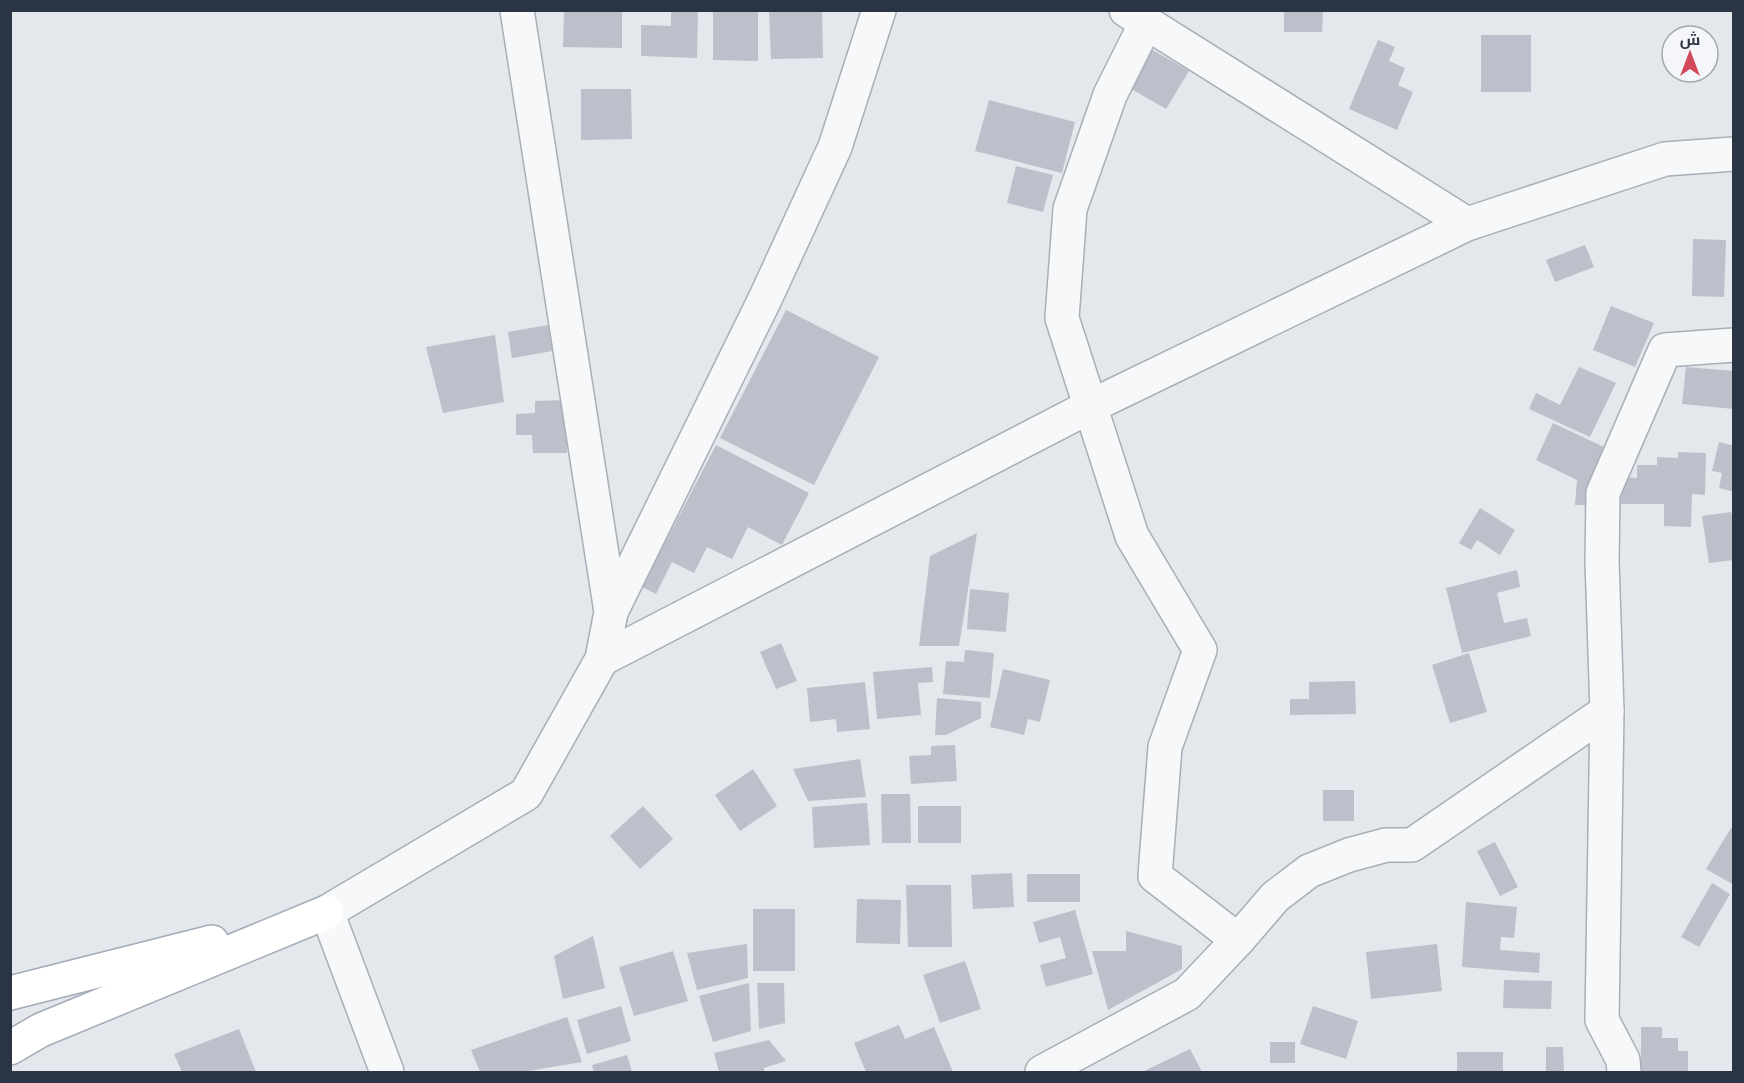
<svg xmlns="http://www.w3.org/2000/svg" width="1744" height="1083" viewBox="0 0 1744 1083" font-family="'PT Sans Narrow',Cairo,sans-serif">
  <rect width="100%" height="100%" fill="#e4e7ec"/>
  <g fill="#bbc0ca">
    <polygon points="564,10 622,10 622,48 563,47"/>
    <polygon points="671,10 698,10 697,58 641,56 641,25 671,26"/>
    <polygon points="713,10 758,10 758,61 713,60"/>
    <polygon points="769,10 822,10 823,58 771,59"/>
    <polygon points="1284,10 1323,10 1322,32 1284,32"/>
    <rect x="1481" y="35" width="50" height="57"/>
    <polygon points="1378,40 1395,47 1389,61 1405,68 1398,85 1413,92 1397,130 1349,109"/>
    <polygon points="1151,49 1189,71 1166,109 1128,87"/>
    <polygon points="581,89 631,89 632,139 581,140"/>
    <polygon points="989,100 1075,122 1062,173 975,151"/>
    <polygon points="1016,166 1053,175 1043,212 1007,203"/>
    <polygon points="1693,239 1726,240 1724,297 1692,296"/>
    <polygon points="1585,245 1594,267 1555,282 1546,260"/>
    <polygon points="1611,306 1654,323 1635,367 1593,350"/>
    <polygon points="786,310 879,357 814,485 720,438"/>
    <polygon points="548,325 553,351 512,358 508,332"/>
    <polygon points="495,335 504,402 443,413 426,347"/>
    <polygon points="1579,367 1616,383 1590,437 1529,409 1536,393 1560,405"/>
    <polygon points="1686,367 1734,371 1734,409 1682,404"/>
    <polygon points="566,400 567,453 533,453 532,435 516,435 516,414 535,413 535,401"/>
    <polygon points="1553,423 1604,447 1590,479 1590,505 1575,505 1577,480 1536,460"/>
    <polygon points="1719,442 1734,446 1734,492 1719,488 1722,473 1712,471"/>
    <polygon points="716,445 809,493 782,545 748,527 732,559 707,547 694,573 672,562 656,594 642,587"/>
    <polygon points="1678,452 1706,453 1705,495 1692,494 1691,527 1664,526 1664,504 1621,504 1622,477 1637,478 1637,465 1657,465 1657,457 1678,458"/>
    <polygon points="1480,508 1515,530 1500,555 1477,540 1471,550 1459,543"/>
    <polygon points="1731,512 1734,525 1734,560 1709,563 1702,516"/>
    <polygon points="977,533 959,646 919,646 930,556"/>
    <polygon points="1517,570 1520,587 1497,593 1504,623 1527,618 1531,636 1462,653 1446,588"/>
    <polygon points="970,589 1009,593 1006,632 967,629"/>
    <polygon points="781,643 797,681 776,689 760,652"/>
    <polygon points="965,650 994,653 990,698 943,694 946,661 964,662"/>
    <polygon points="1469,653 1487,712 1450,723 1432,665"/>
    <polygon points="932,667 933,682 918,683 921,715 877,719 873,672"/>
    <polygon points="1003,669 1050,680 1040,722 1028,719 1024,735 990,727"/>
    <polygon points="1355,681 1356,714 1290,715 1290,699 1309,699 1309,682"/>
    <polygon points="865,682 870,729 837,732 836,719 810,722 807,688"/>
    <polygon points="937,698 981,702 981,718 946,735 935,735"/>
    <polygon points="955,745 957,781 911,784 909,756 931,755 931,746"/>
    <polygon points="860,759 866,797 808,801 793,769"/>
    <polygon points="753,769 777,806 740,831 715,795"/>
    <rect x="1323" y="790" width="31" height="31"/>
    <polygon points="881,794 910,794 911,843 882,843"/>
    <polygon points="867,803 870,845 814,848 812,807"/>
    <polygon points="643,806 673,839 640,869 610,836"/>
    <rect x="918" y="806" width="43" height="37"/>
    <polygon points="1731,828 1734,829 1734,885 1706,869"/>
    <polygon points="1495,842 1518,887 1500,896 1477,851"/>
    <polygon points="1012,873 1014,907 973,909 971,875"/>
    <rect x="1027" y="874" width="53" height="28"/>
    <polygon points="1712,883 1730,894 1699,947 1681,937"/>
    <polygon points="906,885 951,885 952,947 908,947"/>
    <polygon points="857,899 901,900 900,944 856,943"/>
    <polygon points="1466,902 1517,907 1514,938 1501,937 1500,950 1540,953 1539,973 1462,967"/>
    <rect x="753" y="909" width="42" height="62"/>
    <polygon points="1075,910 1093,974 1046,987 1040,965 1066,958 1060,937 1039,943 1033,922"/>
    <polygon points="1126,931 1182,946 1182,969 1108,1010 1092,951 1126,951"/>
    <polygon points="593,936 605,988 563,999 554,956"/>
    <polygon points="747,944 748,978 697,990 687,953"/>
    <polygon points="1437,944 1442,991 1371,999 1366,952"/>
    <polygon points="673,951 688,1001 634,1016 619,967"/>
    <polygon points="965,961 981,1009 940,1023 923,975"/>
    <polygon points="1504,980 1552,981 1551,1009 1503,1008"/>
    <polygon points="749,983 751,1031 713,1042 699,996"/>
    <polygon points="757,983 784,983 785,1023 759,1029"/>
    <polygon points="621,1006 631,1041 587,1054 577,1020"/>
    <polygon points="1313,1006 1358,1021 1346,1059 1300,1044"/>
    <polygon points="567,1017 582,1062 522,1072 480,1072 471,1050"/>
    <polygon points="899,1025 905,1039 934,1027 953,1072 872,1072 871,1071 866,1072 854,1043"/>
    <polygon points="1641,1027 1662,1027 1662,1038 1678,1038 1678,1051 1688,1051 1688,1072 1641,1072"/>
    <polygon points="239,1029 256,1072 182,1072 174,1054"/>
    <polygon points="769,1040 786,1061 764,1068 764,1072 719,1072 714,1053"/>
    <rect x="1270" y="1042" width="25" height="21"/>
    <polygon points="1546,1047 1563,1047 1564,1072 1546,1072"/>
    <polygon points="1190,1049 1202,1072 1142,1072"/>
    <rect x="1457" y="1052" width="46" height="20"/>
    <polygon points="627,1055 632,1072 594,1072 592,1065"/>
  </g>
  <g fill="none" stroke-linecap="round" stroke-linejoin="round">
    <g stroke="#a9aeb7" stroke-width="36">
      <g id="minor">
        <polyline points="1126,10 1467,224"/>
        <polyline points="1146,23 1110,95 1070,209 1062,318 1132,536 1200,650 1165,747 1155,876 1238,940"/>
        <polyline points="611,612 765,299 835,147 879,10"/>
        <polyline points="602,659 1089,407 1467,224 1665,159 1734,154"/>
        <polyline points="1607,711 1602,1020 1623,1060 1624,1072"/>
        <polyline points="387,1072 327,912 526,794 602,659 611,612 517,10"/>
        <polyline points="1042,1072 1187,994 1238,940 1275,897 1309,871 1349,855 1386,845 1412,845 1607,711 1602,561 1603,493 1665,350 1734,345"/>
      </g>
    </g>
    <g stroke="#a3abb8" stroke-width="36">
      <g id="major">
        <polyline points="10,993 212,942"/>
        <polyline points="10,1048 41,1030 327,912"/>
      </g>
    </g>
    <use href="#minor" stroke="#f7f8fa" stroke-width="33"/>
    <use href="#major" stroke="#fff" stroke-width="33"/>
  </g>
  <rect width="1744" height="1083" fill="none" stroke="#2b3445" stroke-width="24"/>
  <g transform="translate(1690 54)"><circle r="28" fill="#f4f6f9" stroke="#a4a8b1" stroke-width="1.5"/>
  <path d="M0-4.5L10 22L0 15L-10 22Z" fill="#d1495b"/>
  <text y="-9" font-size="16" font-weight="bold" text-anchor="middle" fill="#2b3445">ش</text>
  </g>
</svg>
